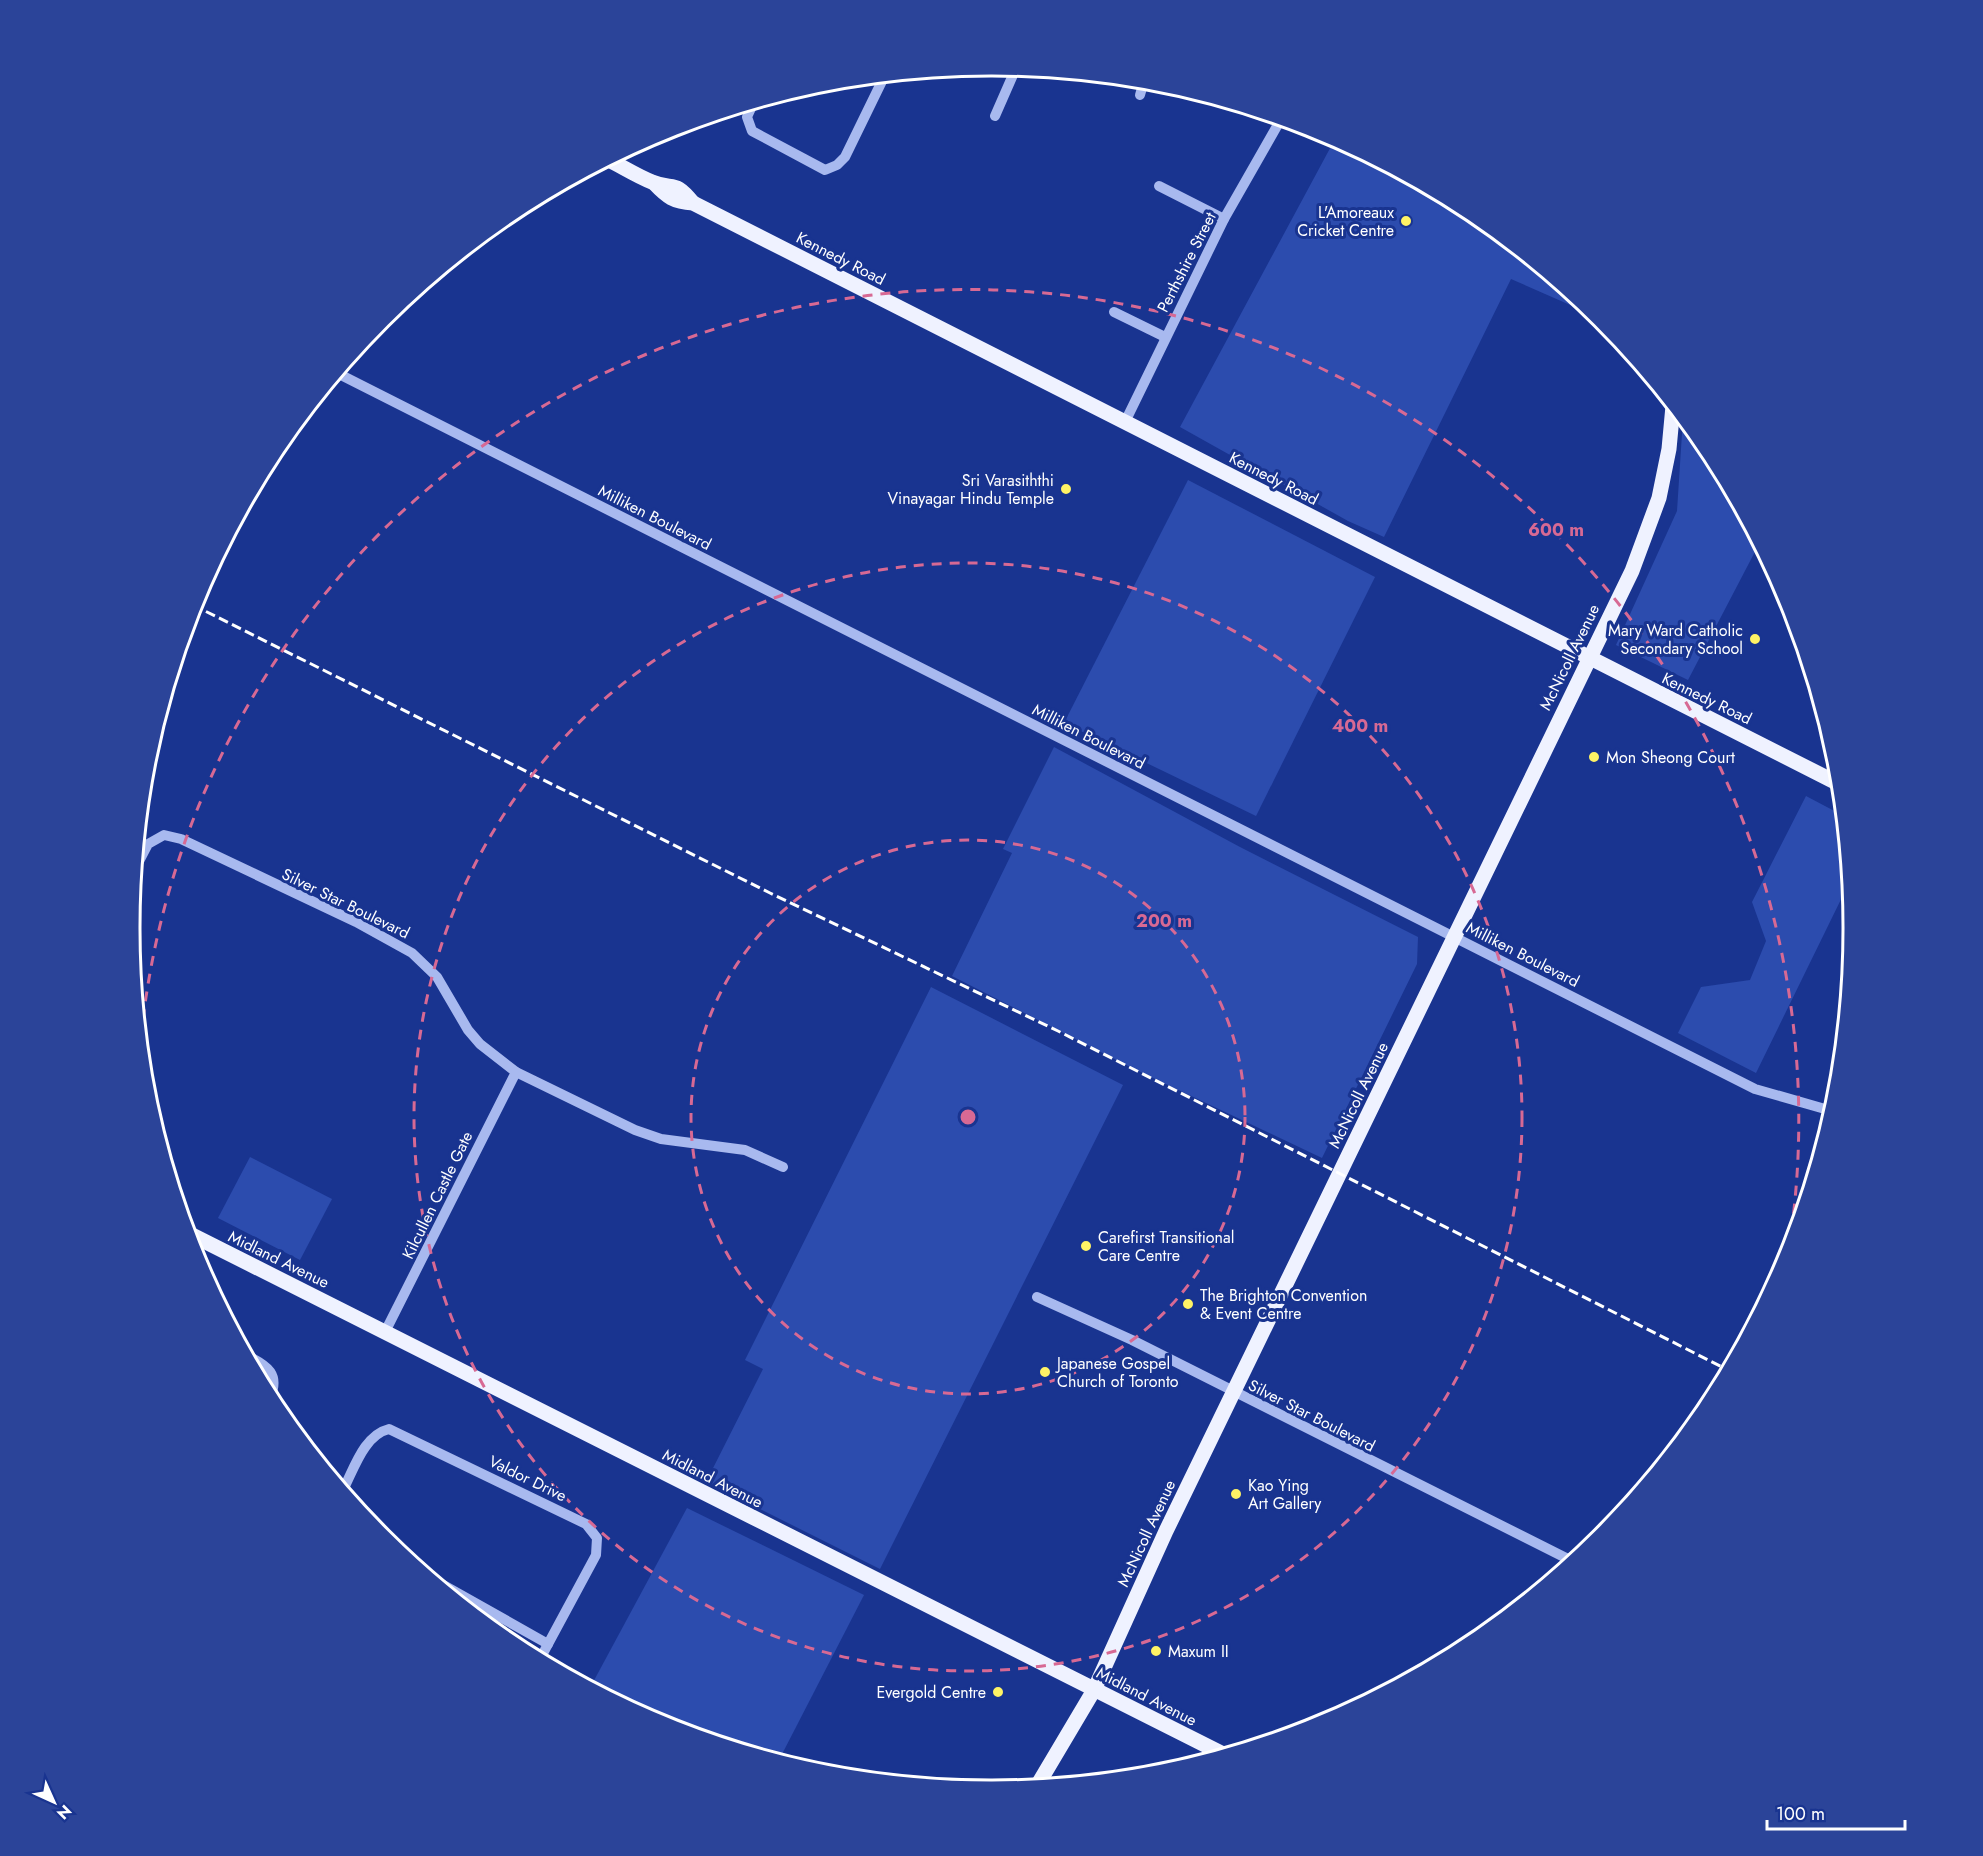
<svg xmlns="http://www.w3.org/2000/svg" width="1983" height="1856" viewBox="0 0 1983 1856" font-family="Jost,sans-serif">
  <rect width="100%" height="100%" fill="#193490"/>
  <g fill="#2c4cae">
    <polygon points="1335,139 1471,211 1602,319 1511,279 1384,537 1348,521 1180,427"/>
    <polygon points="1683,418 1708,449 1759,544 1688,680 1616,645 1677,511"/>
    <polygon points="1188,480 1375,577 1256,816 1064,723"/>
    <polygon points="1054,747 1240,847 1418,937 1417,964 1322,1158 1130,1067 952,976 1012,853 1003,849"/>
    <polygon points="1806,796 1842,815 1849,883 1756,1073 1678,1033 1701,987 1750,980 1766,941 1752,902"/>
    <polygon points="931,987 1123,1085 880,1569 706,1482 763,1369 745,1360"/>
    <polygon points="250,1157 332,1199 300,1260 218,1218"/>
    <polygon points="687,1508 864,1595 779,1760 661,1724 591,1686"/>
  </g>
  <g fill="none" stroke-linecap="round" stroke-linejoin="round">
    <g stroke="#a8b9ef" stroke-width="10">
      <polyline points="1140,95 1144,81"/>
      <polyline points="753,104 747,117 752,131 825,170 837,165 845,157 884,77"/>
      <polyline points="995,116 1016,68"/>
      <polyline points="1159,186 1224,219"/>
      <polyline points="1114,312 1165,337"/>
      <polyline points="337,373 1755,1089 1832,1111"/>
      <polyline points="1125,422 1224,219 1281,119"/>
      <polyline points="135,869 148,844 164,835 181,839 356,922 412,953 437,977 468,1030 480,1044 516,1072 635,1130 661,1139 745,1150 783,1167"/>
      <polyline points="1037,1297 1132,1340 1572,1561"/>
      <polyline points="385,1332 516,1072"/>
      <path d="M248,1356C268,1366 280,1374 270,1398"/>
      <path d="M343,1490C354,1469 364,1435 389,1429L586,1524L597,1538L596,1555L540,1659"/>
      <polyline points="431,1578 548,1644"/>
    </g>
    <g stroke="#eff2ff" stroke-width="15">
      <path d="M609,160C623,167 637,176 652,182C674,191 674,179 693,203"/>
      <path d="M654,183C667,197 674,202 693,203L1839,784"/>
      <polyline points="188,1233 1223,1754"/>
      <polyline points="1037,1786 1094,1690 1166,1531 1632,571 1659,498 1669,449 1673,406"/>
    </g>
    <polyline stroke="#fff" stroke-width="3" stroke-dasharray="10 4.5" stroke-linecap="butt" points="193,605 770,893 1058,1031 1728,1370"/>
  </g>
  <g fill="none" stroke="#d76994" stroke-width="3" stroke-dasharray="10 8">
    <circle cx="968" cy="1117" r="277"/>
    <circle cx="968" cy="1117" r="554"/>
    <path d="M141 1037A831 831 0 1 1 1788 1254"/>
  </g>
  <g fill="#fff365" stroke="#193490" stroke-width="2">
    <circle cx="1406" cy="221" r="6"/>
    <circle cx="1066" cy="489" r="6"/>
    <circle cx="1755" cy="639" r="6"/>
    <circle cx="1594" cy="757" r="6"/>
    <circle cx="1086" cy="1246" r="6"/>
    <circle cx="1188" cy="1304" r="6"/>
    <circle cx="1045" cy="1372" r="6"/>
    <circle cx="1236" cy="1494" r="6"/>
    <circle cx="1156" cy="1651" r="6"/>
    <circle cx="998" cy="1692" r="6"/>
  </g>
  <g text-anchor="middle" stroke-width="6" stroke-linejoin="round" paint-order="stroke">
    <g font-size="16" fill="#fff" stroke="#193490" text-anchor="start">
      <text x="1394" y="218" text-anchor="end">L'Amoreaux<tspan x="1394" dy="18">Cricket Centre</tspan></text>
      <text x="1054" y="486" text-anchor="end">Sri Varasiththi<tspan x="1054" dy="18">Vinayagar Hindu Temple</tspan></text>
      <text x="1743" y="636" text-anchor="end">Mary Ward Catholic<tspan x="1743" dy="18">Secondary School</tspan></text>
      <text x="1606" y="763">Mon Sheong Court</text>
      <text x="1098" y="1243">Carefirst Transitional<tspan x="1098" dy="18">Care Centre</tspan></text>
      <text x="1200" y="1301">The Brighton Convention<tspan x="1200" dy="18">&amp; Event Centre</tspan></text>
      <text x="1057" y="1369">Japanese Gospel<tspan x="1057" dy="18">Church of Toronto</tspan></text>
      <text x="1248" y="1491">Kao Ying<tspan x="1248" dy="18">Art Gallery</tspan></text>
      <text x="1168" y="1657">Maxum II</text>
      <text x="986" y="1698" text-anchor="end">Evergold Centre</text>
    </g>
    <g font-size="16" fill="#fff" stroke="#193490">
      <text transform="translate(841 258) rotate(27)" y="6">Kennedy Road</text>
      <text transform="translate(1186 262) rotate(-63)" y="6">Perthshire Street</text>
      <text transform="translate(1274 478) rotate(27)" y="6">Kennedy Road</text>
      <text transform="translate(655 517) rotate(27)" y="6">Milliken Boulevard</text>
      <text transform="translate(1569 657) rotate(-64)" y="6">McNicoll Avenue</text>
      <text transform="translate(1707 698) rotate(26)" y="6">Kennedy Road</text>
      <text transform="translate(1089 736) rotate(27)" y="6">Milliken Boulevard</text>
      <text transform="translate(346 903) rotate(26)" y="6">Silver Star Boulevard</text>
      <text transform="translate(1523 954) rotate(27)" y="6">Milliken Boulevard</text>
      <text transform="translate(1358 1095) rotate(-64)" y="6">McNicoll Avenue</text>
      <text transform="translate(437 1195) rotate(-64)" y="6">Kilcullen Castle Gate</text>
      <text transform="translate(279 1259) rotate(26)" y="6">Midland Avenue</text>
      <text transform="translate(1312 1415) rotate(27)" y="6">Silver Star Boulevard</text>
      <text transform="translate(528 1478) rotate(26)" y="6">Valdor Drive</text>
      <text transform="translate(713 1478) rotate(27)" y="6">Midland Avenue</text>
      <text transform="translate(1146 1533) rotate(-65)" y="6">McNicoll Avenue</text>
      <text transform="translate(1147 1696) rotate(27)" y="6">Midland Avenue</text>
    </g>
  </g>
  <path d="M0 0H1983V1856H0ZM991 76H992A851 851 0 0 1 1843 927V929A851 851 0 0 1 992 1780H991A851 851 0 0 1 140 929V927A851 851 0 0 1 991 76Z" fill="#2b4499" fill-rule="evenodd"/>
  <path fill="none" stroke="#fff" stroke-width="3" d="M991 76H992A851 851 0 0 1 1843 927V929A851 851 0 0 1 992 1780H991A851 851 0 0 1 140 929V927A851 851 0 0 1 991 76Z"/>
  <circle cx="968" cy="1117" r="9" fill="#d76994" stroke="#193490" stroke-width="3"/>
  <g font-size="18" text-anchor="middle" font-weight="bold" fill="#d76994" stroke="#193490" stroke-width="6" stroke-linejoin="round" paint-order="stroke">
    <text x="1556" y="536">600 m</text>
    <text x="1360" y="732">400 m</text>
    <text x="1164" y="927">200 m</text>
  </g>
  <g transform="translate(54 1802) rotate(135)" stroke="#193490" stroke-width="4.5" paint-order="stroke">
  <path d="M0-4.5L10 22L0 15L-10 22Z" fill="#ffffff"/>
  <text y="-9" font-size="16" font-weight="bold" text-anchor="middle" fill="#ffffff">N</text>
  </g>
  <path d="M1767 1820v9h138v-9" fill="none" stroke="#ffffff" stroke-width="3"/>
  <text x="1776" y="1820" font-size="18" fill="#ffffff" stroke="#193490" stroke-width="4.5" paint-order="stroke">100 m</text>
</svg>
